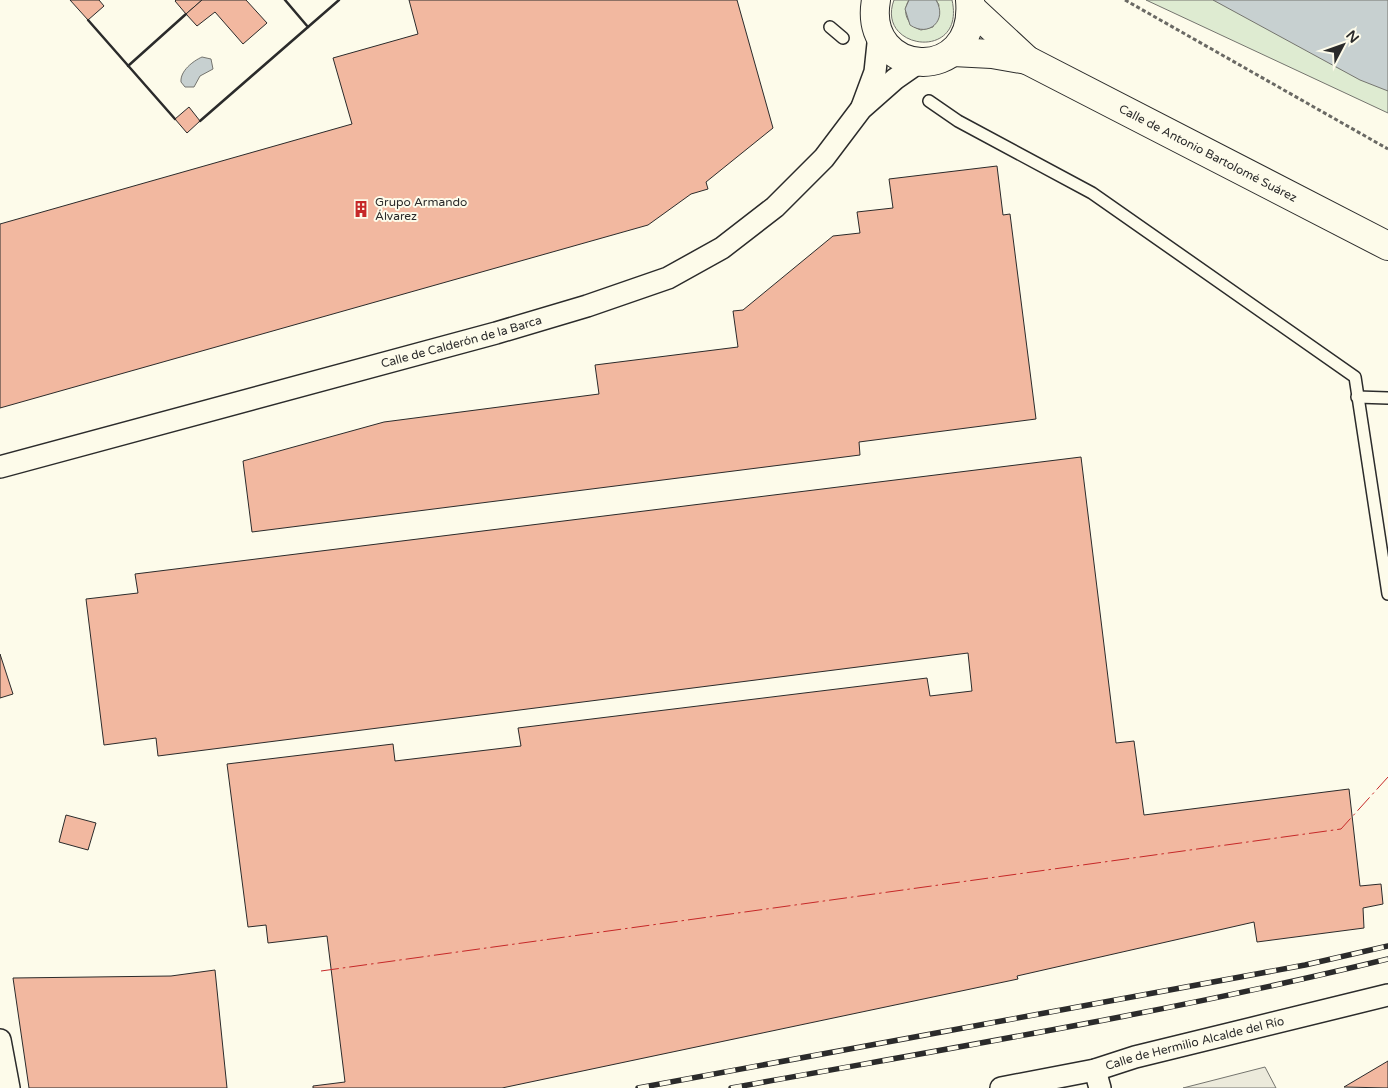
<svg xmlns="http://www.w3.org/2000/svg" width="1388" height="1088" viewBox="0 0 1388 1088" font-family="'Varela Round',sans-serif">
  <rect width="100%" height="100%" fill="#fdfbea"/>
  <g fill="#deebd1" stroke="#74746e">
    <path d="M894,0H909C901,12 908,26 921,30L933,27L939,5L936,0H952C966,62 875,50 894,0Z"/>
    <polygon points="1146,0 1258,0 1388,74 1388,113"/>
  </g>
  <polygon fill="#eceadb" stroke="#74746e" points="1265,1067 1276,1088 1183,1088"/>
  <g fill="#c7d0d0" stroke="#74746e">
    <path d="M909,0H936C948,20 929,38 910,25L905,9Z"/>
    <polygon points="1213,0 1388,0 1388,91 1360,80"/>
    <path d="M202,57L211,59L213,69L200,76L194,87H185L181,82C180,71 193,61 202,57Z"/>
  </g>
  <g fill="#f2b8a0" stroke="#2b2b2b">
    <polygon points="70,0 99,0 104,6 88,20"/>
    <polygon points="176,0 202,0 186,14 175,1"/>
    <polygon points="202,0 246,0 267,23 243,44 215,12 197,26 186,14"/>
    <polygon points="409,0 737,0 773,128 706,182 708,189 691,194 648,225 0,408 0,224 352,124 333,58 418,34"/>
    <polygon points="189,107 200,121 187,133 175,119"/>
    <polygon points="997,166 1003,215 1010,214 1036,419 859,442 860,455 252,532 243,461 384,422 599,394 595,365 738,347 733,311 743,310 833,236 860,233 857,212 893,208 889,179"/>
    <polygon points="1081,457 1116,743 1134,741 1144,815 1349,789 1360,886 1381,884 1383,904 1363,908 1364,928 1257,942 1254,922 1017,976 1018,979 502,1088 313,1088 313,1086 345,1082 327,936 268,943 266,925 248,927 227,764 393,744 395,761 521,746 518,728 927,678 930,696 972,691 968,653 158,756 156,738 104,745 86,599 138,593 135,574"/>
    <polygon points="0,654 13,694 0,698"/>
    <polygon points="66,815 96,823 88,850 59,842"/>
    <polygon points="215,970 227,1088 29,1088 13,978 171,976"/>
    <polygon points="1388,1061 1388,1088 1344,1087"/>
  </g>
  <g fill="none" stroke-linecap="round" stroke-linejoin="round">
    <g stroke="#2b2b2b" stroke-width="14">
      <g id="service">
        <polyline points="830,27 843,38"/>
        <polyline points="929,101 958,121 1092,193 1355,377 1388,594"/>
        <polyline points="1357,397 1388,398"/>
      </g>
    </g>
    <g stroke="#2b2b2b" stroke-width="24">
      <g id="minor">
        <polyline points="862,107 875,72 879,34"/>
        <path id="s1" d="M0,467L496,333L587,306L668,278L722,248L775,207L824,158L861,109L895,79L918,63"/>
        <polyline points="0,1040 9,1088"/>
        <polyline points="1095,1070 1100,1088"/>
        <path id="s2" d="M1001,1088L1095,1070L1135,1057L1388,995"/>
      </g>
    </g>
    <g stroke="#2b2b2b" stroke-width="30">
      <g id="primary">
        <path d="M876,0C862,78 978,87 970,0"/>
        <path id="s3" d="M971,8L1027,60L1388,246"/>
        <polyline points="953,52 992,54 1027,60"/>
      </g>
    </g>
    <polyline stroke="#6a6964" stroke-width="3" stroke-dasharray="4 2.5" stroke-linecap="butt" points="1125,0 1388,149"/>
    <use href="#service" stroke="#fdfbea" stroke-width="11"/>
    <use href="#minor" stroke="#fdfbea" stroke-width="21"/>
    <use href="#primary" stroke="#fdfbea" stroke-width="28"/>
    <g stroke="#2b2b2b" stroke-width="5.5">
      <g id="rail">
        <polyline points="638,1088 1305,965 1388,946"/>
        <path d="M731,1088C950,1048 1171,1012 1388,959"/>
      </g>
    </g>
    <use href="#rail" stroke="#fdfbea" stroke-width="4" stroke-dasharray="11" stroke-linecap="butt"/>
    <g stroke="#2b2b2b" stroke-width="2.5">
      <polyline points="88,20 175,119"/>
      <polyline points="308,27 339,0"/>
      <polyline points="128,66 186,14"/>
      <polyline points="200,121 308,27 285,0"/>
    </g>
    <polyline stroke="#c62828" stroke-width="1" stroke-dasharray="18 4 2.5 4" stroke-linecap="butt" points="321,971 1341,829 1388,777"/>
  </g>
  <defs>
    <g id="building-bare" transform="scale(1.35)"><path d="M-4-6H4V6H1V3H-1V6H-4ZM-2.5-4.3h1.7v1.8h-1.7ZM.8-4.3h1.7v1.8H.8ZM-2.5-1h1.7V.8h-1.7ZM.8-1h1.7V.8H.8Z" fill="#c62828" stroke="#fdfbea" stroke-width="2.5" paint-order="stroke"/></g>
  </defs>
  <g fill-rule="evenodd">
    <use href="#building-bare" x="361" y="209"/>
  </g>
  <g text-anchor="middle" stroke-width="4" stroke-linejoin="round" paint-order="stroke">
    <g font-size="12" fill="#2b2b2b" stroke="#fdfbea">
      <text dy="4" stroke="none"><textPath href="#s3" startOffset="280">Calle de Antonio Bartolomé Suárez</textPath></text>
      <text dy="4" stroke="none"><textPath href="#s1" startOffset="478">Calle de Calderón de la Barca</textPath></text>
      <text dy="4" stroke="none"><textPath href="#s2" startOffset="199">Calle de Hermilio Alcalde del Río</textPath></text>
    </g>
    <g font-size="12" fill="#2b2b2b" stroke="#fdfbea" text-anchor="start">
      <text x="375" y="206">Grupo Armando<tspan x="375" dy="14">Álvarez</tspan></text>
    </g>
  </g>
  <g transform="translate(1343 45) rotate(49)" stroke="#fdfbea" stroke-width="4" paint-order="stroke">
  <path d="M0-4L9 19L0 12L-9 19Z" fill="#2b2b2b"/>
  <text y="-8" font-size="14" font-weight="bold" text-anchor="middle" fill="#2b2b2b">N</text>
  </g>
</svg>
